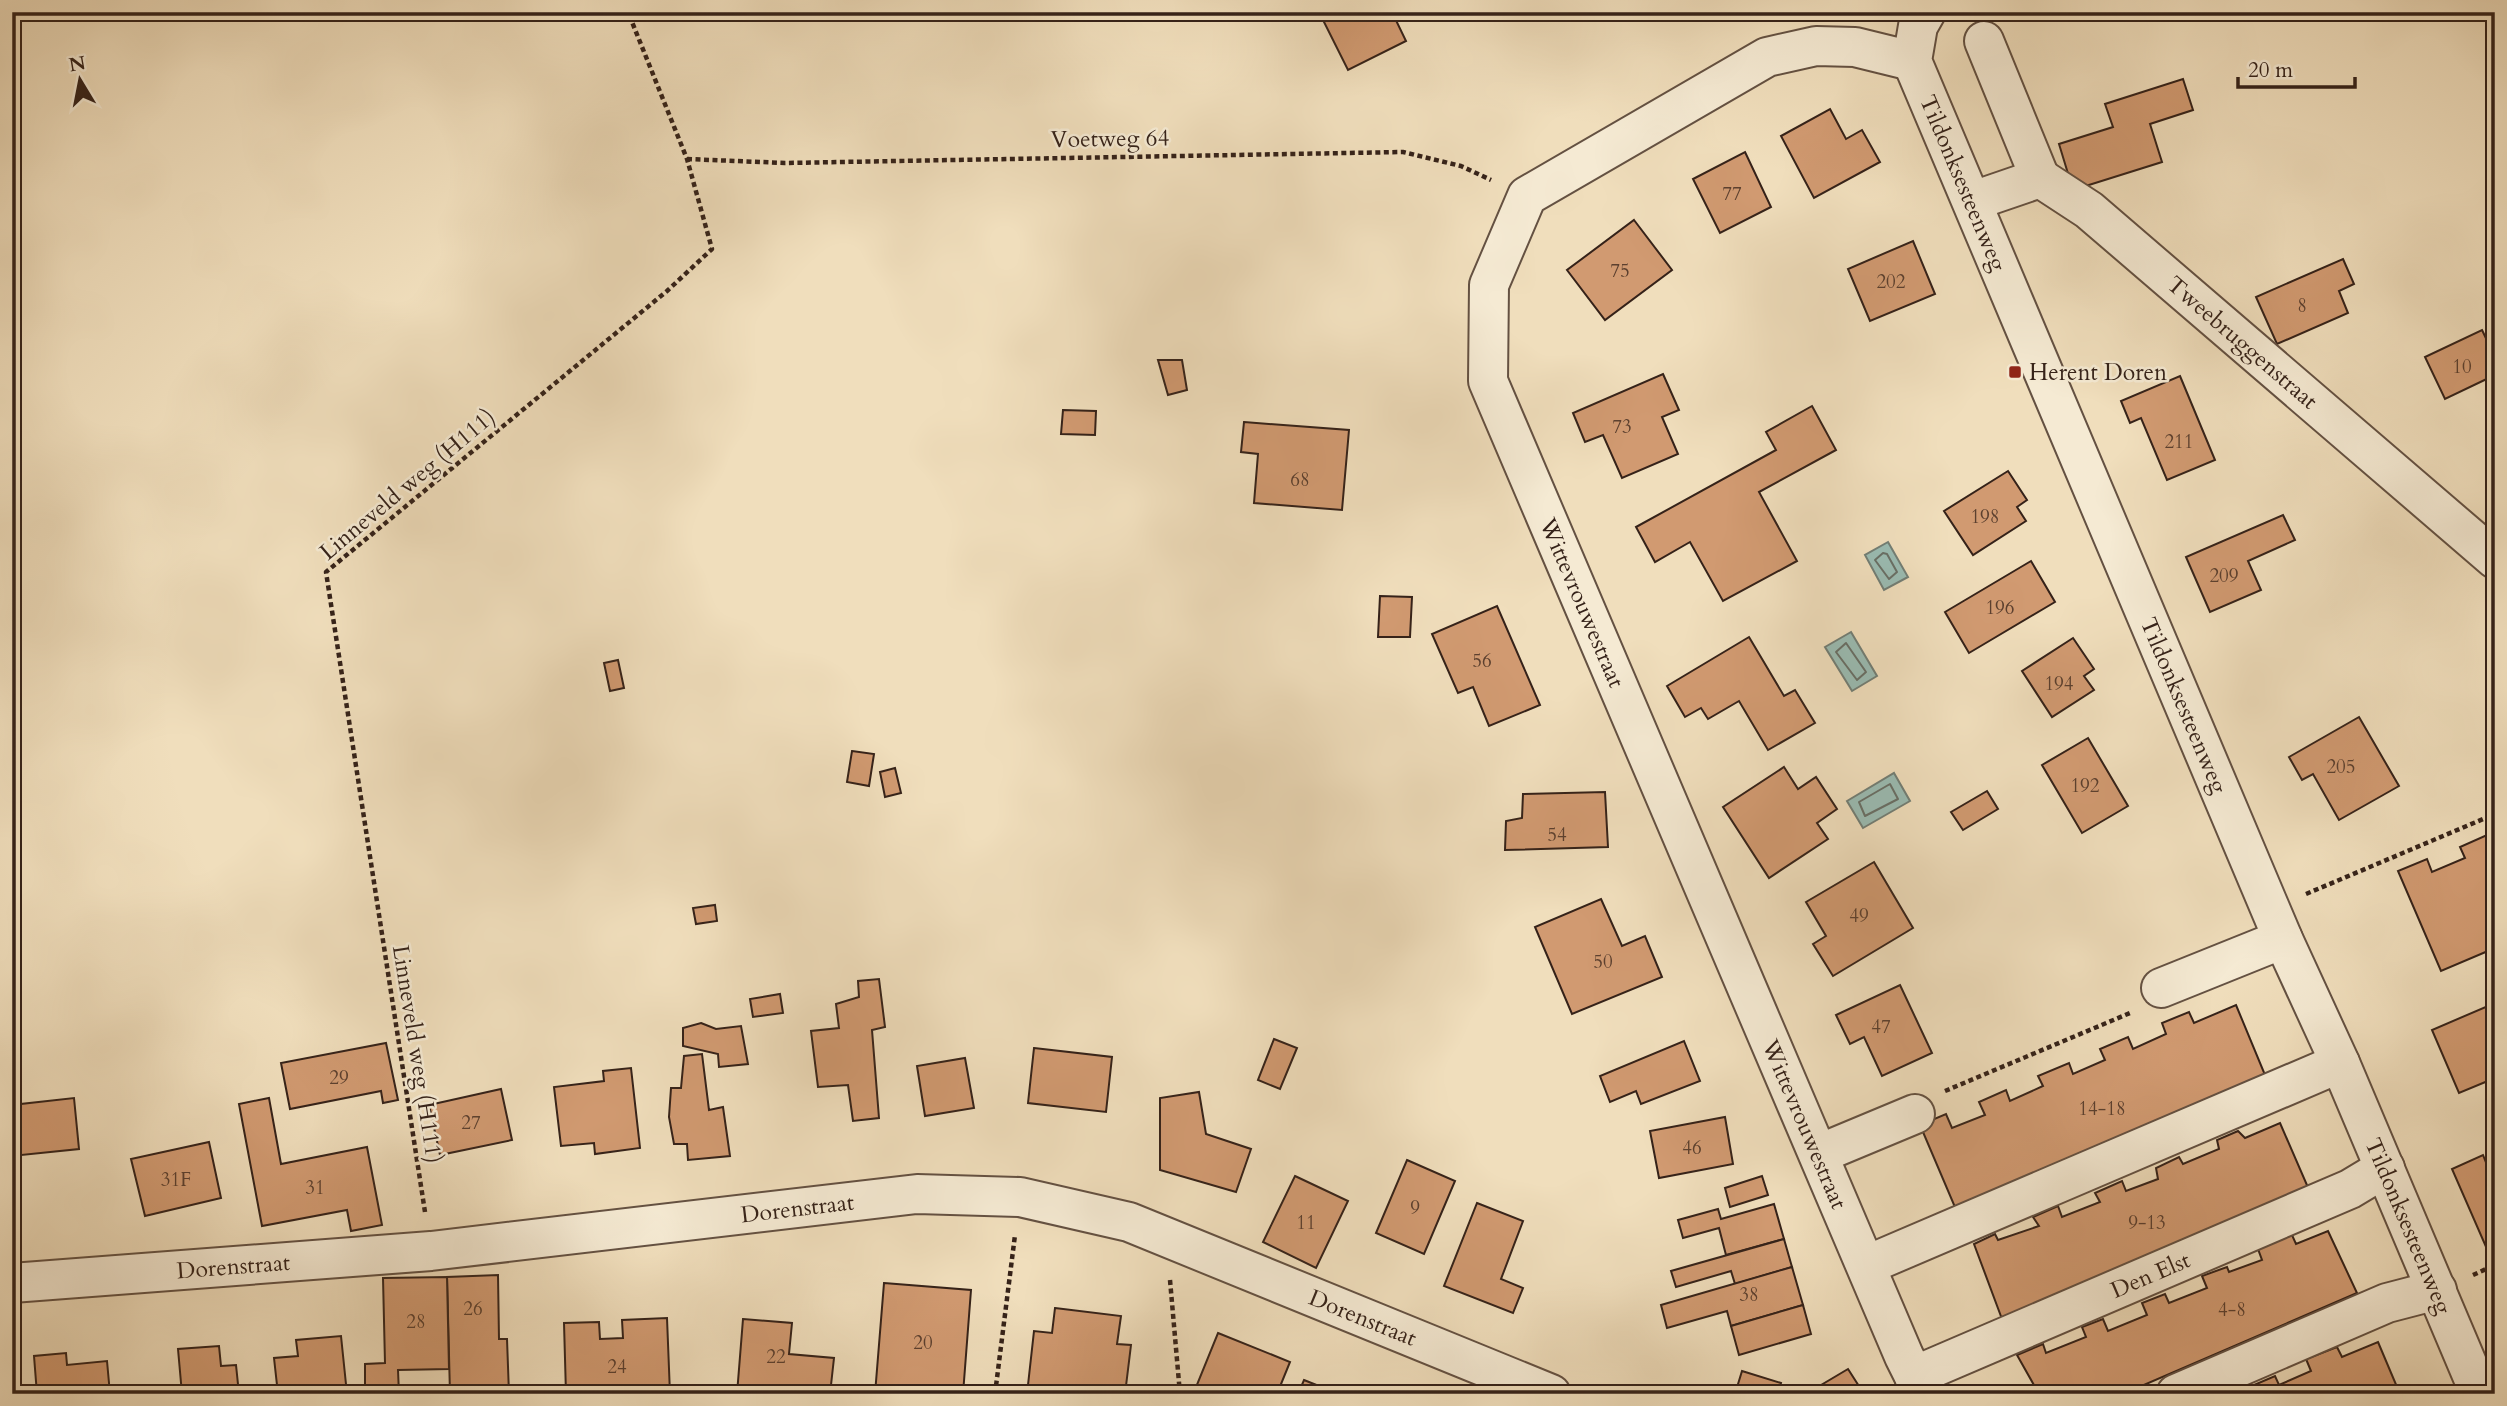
<svg xmlns="http://www.w3.org/2000/svg" width="2507" height="1406" viewBox="0 0 2507 1406" font-family="Cardo,serif">
  <rect width="100%" height="100%" fill="#f0debc"/>
  <filter id="stains"><feTurbulence type="fractalNoise" baseFrequency=".00286" numOctaves="4"/><feColorMatrix values="0 0 0 0 .2 0 0 0 0 .09 0 0 0 0 .02 0 0 0 .5 -.17"/></filter>
  <radialGradient id="worn" r=".72"><stop offset=".6" stop-color="#630" stop-opacity="0"/><stop offset="1" stop-color="#630" stop-opacity=".3"/></radialGradient>
  <g fill="#9abcb3" stroke="#727e75" stroke-width="2">
    <polygon points="1888,542 1908,577 1884,590 1865,555"/>
    <polygon points="1851,632 1877,676 1852,691 1825,647"/>
    <polygon points="1894,773 1910,801 1863,828 1847,801"/>
  </g>
  <g fill="none" stroke-linecap="round" stroke-linejoin="round">
    <g stroke="#686f66" stroke-width="2">
      <polygon points="1883,553 1887,554 1897,572 1889,579 1875,560"/>
      <polygon points="1846,643 1866,672 1857,680 1836,652"/>
      <polygon points="1890,784 1898,799 1865,816 1859,802"/>
    </g>
  </g>
  <g fill="#d19a71" stroke="#352219" stroke-width="2">
    <polygon points="1319,12 1392,12 1406,41 1348,70"/>
    <polygon points="2370,12 2394,12 2373,20"/>
    <polygon points="2183,79 2193,110 2150,124 2162,162 2073,190 2059,144 2113,127 2105,104"/>
    <polygon points="1830,109 1846,139 1862,130 1880,162 1814,198 1781,136"/>
    <polygon points="1745,152 1771,207 1720,233 1693,179"/>
    <polygon points="1634,220 1672,270 1605,320 1567,270"/>
    <polygon points="1913,241 1935,294 1870,321 1848,269"/>
    <polygon points="2343,259 2354,284 2339,291 2348,313 2277,344 2256,297"/>
    <polygon points="2482,330 2495,357 2495,375 2445,399 2425,357"/>
    <polygon points="1158,360 1182,360 1187,390 1168,395"/>
    <polygon points="1663,374 1679,410 1662,417 1678,454 1622,478 1603,435 1585,442 1573,413"/>
    <polygon points="2180,376 2215,460 2167,480 2141,418 2130,423 2121,401"/>
    <polygon points="1812,406 1836,450 1759,492 1797,561 1723,601 1690,542 1655,562 1636,527 1776,450 1766,432"/>
    <polygon points="1063,410 1096,411 1095,435 1061,434"/>
    <polygon points="1244,422 1349,430 1342,510 1254,503 1258,454 1241,452"/>
    <polygon points="2008,471 2027,500 2017,507 2026,521 1973,555 1944,511"/>
    <polygon points="2283,515 2295,540 2248,561 2261,590 2210,612 2186,557"/>
    <polygon points="2031,561 2055,602 1969,653 1945,612"/>
    <polygon points="1380,596 1412,597 1410,637 1378,637"/>
    <polygon points="1497,606 1540,705 1489,726 1473,687 1458,693 1432,634"/>
    <polygon points="1749,637 1784,696 1795,690 1815,723 1768,750 1739,701 1708,719 1701,708 1685,717 1667,686"/>
    <polygon points="2073,638 2094,669 2084,676 2094,690 2052,717 2022,671"/>
    <polygon points="618,660 624,688 610,691 604,663"/>
    <polygon points="2359,717 2399,786 2339,820 2313,774 2302,780 2289,757"/>
    <polygon points="2088,738 2128,806 2082,833 2042,765"/>
    <polygon points="852,751 874,754 869,786 847,782"/>
    <polygon points="1784,767 1798,789 1816,777 1837,809 1817,823 1828,839 1769,878 1723,807"/>
    <polygon points="895,768 901,793 885,797 880,772"/>
    <polygon points="1987,791 1998,809 1963,830 1951,812"/>
    <polygon points="1605,792 1608,847 1505,850 1506,821 1522,818 1523,794"/>
    <polygon points="2487,835 2495,848 2495,948 2441,971 2398,871 2427,859 2432,872 2465,858 2460,847"/>
    <polygon points="1874,862 1913,928 1833,976 1813,944 1826,936 1806,902"/>
    <polygon points="1601,899 1622,946 1645,936 1662,977 1572,1014 1535,927"/>
    <polygon points="715,905 717,921 696,924 693,908"/>
    <polygon points="879,979 885,1027 872,1030 879,1118 853,1121 848,1085 818,1087 811,1031 839,1028 836,1004 859,997 858,981"/>
    <polygon points="1900,985 1932,1053 1882,1076 1864,1037 1850,1044 1836,1015"/>
    <polygon points="780,994 783,1013 753,1017 750,999"/>
    <polygon points="2495,1003 2495,1078 2459,1093 2432,1030"/>
    <polygon points="2236,1005 2270,1087 1960,1219 1920,1125 1946,1114 1952,1128 1985,1115 1979,1102 2006,1090 2010,1101 2043,1086 2038,1076 2069,1063 2073,1074 2105,1060 2100,1049 2128,1037 2133,1049 2166,1034 2162,1023 2189,1012 2194,1023"/>
    <polygon points="701,1023 716,1029 741,1026 748,1064 719,1067 718,1054 683,1046 683,1028"/>
    <polygon points="1274,1039 1297,1048 1280,1089 1258,1080"/>
    <polygon points="1684,1041 1700,1081 1641,1104 1636,1091 1610,1102 1600,1076"/>
    <polygon points="386,1043 398,1100 383,1103 381,1091 290,1109 281,1063"/>
    <polygon points="1034,1048 1112,1057 1106,1112 1028,1103"/>
    <polygon points="702,1054 709,1110 723,1107 730,1156 688,1160 687,1144 674,1144 669,1117 671,1088 681,1088 684,1056"/>
    <polygon points="965,1058 974,1108 925,1116 917,1066"/>
    <polygon points="631,1068 640,1148 595,1154 594,1143 561,1146 554,1087 604,1081 603,1071"/>
    <polygon points="501,1089 512,1140 440,1155 429,1105"/>
    <polygon points="1199,1092 1206,1134 1251,1149 1236,1192 1160,1170 1160,1098"/>
    <polygon points="74,1098 79,1149 12,1156 12,1105"/>
    <polygon points="269,1098 281,1164 367,1147 382,1225 351,1231 347,1210 262,1226 239,1104"/>
    <polygon points="1725,1117 1733,1164 1659,1178 1650,1131"/>
    <polygon points="2280,1123 2313,1199 2002,1319 1974,1244 1995,1234 1998,1240 2039,1226 2033,1217 2058,1206 2062,1217 2100,1202 2095,1193 2122,1181 2126,1191 2158,1179 2156,1168 2179,1157 2183,1164 2219,1149 2217,1140 2238,1131 2245,1138"/>
    <polygon points="209,1142 221,1198 145,1216 131,1159"/>
    <polygon points="2483,1155 2487,1165 2495,1162 2495,1254 2490,1256 2452,1169"/>
    <polygon points="1407,1160 1455,1181 1424,1254 1376,1233"/>
    <polygon points="1295,1176 1348,1201 1316,1268 1263,1242"/>
    <polygon points="1762,1176 1768,1195 1730,1207 1725,1188"/>
    <polygon points="1477,1203 1523,1221 1501,1279 1523,1288 1513,1313 1444,1286"/>
    <polygon points="1774,1204 1784,1239 1726,1255 1719,1228 1683,1238 1678,1220 1718,1209 1721,1219"/>
    <polygon points="2328,1231 2357,1293 2123,1394 2039,1394 2017,1355 2043,1344 2046,1353 2086,1337 2082,1327 2103,1319 2108,1331 2147,1315 2142,1303 2165,1294 2169,1303 2207,1288 2202,1276 2227,1267 2229,1272 2262,1260 2258,1249 2292,1235 2296,1244"/>
    <polygon points="1784,1239 1792,1267 1735,1284 1731,1271 1676,1287 1671,1271"/>
    <polygon points="1792,1267 1803,1305 1731,1326 1727,1311 1667,1328 1661,1305"/>
    <polygon points="498,1275 499,1339 507,1339 509,1394 450,1394 447,1277"/>
    <polygon points="447,1277 449,1369 398,1370 399,1394 365,1394 365,1364 385,1363 383,1278"/>
    <polygon points="884,1283 971,1290 963,1394 875,1394"/>
    <polygon points="1803,1305 1811,1334 1739,1355 1731,1326"/>
    <polygon points="1055,1308 1121,1316 1117,1344 1131,1345 1125,1394 1027,1394 1034,1331 1052,1333"/>
    <polygon points="667,1318 670,1394 566,1394 564,1323 599,1322 600,1339 623,1338 622,1320"/>
    <polygon points="743,1319 792,1323 789,1354 834,1358 830,1394 737,1394"/>
    <polygon points="1218,1333 1290,1362 1277,1394 1194,1392"/>
    <polygon points="341,1336 347,1394 278,1394 274,1358 298,1356 296,1340"/>
    <polygon points="2378,1342 2400,1394 2250,1394 2247,1388 2275,1376 2279,1385 2311,1371 2306,1359 2337,1347 2342,1357"/>
    <polygon points="219,1346 221,1366 236,1365 239,1394 182,1394 178,1349"/>
    <polygon points="66,1353 67,1365 107,1361 110,1394 37,1394 34,1356"/>
    <polygon points="1848,1369 1864,1394 1806,1394"/>
    <polygon points="1742,1371 1781,1383 1778,1394 1735,1394"/>
    <polygon points="1304,1380 1339,1394 1298,1394"/>
  </g>
  <g fill="none" stroke-linecap="round" stroke-linejoin="round">
    <g stroke="#645142" stroke-width="42">
      <g id="minor">
        <path id="s1" d="M1926,12L1918,26L1912,61L2283,939L2340,1063L2480,1394"/>
        <polyline points="1984,41 2040,178"/>
        <path id="s2" d="M1912,61L1855,47L1816,46L1767,57L1527,196L1489,285L1488,381L1904,1356L1923,1394"/>
        <path id="s3" d="M1973,201L2040,178L2089,210L2495,559"/>
        <polyline points="2161,988 2283,939"/>
        <polyline points="1819,1154 1915,1114"/>
        <polyline points="1867,1265 2340,1063"/>
        <path id="s4" d="M12,1283L431,1251L917,1194L1020,1197L1129,1222L1551,1394"/>
        <path id="s5" d="M1914,1376L2350,1189L2385,1168"/>
        <polyline points="2176,1394 2387,1303 2437,1290"/>
      </g>
    </g>
    <g stroke="#352219" stroke-width="4.5" stroke-dasharray="5 3.5" stroke-linecap="butt">
      <polyline points="687,159 785,163 1403,152 1461,166 1491,180"/>
      <polyline points="2306,894 2495,814"/>
      <polyline points="1945,1091 2130,1013"/>
      <polyline points="425,1212 326,572 667,291 712,249 687,159 628,12"/>
      <polyline points="2473,1275 2495,1265"/>
      <polyline points="1170,1280 1180,1394"/>
      <polyline points="995,1394 1015,1235"/>
    </g>
    <use href="#minor" stroke="#f5ead3" stroke-width="38"/>
  </g>
  <rect fill="#8f2418" stroke="#f5ead3" stroke-width="2.5" x="2008" y="365" width="14" height="14" rx="3.5"/>
  <g text-anchor="middle" stroke-width="5" stroke-linejoin="round" paint-order="stroke">
    <g font-size="19" fill="#5c402f">
      <text x="1732" y="200">77</text>
      <text x="1620" y="277">75</text>
      <text x="1891" y="288">202</text>
      <text x="2302" y="312">8</text>
      <text x="2462" y="373">10</text>
      <text x="1622" y="433">73</text>
      <text x="2179" y="448">211</text>
      <text x="1300" y="486">68</text>
      <text x="1985" y="523">198</text>
      <text x="2224" y="582">209</text>
      <text x="2000" y="614">196</text>
      <text x="1482" y="667">56</text>
      <text x="2059" y="690">194</text>
      <text x="2341" y="773">205</text>
      <text x="2085" y="792">192</text>
      <text x="1557" y="841">54</text>
      <text x="1859" y="922">49</text>
      <text x="1603" y="968">50</text>
      <text x="1881" y="1033">47</text>
      <text x="339" y="1084">29</text>
      <text x="2102" y="1115">14-18</text>
      <text x="471" y="1129">27</text>
      <text x="1692" y="1154">46</text>
      <text x="176" y="1186">31F</text>
      <text x="315" y="1194">31</text>
      <text x="1415" y="1214">9</text>
      <text x="1306" y="1229">11</text>
      <text x="2147" y="1229">9-13</text>
      <text x="1749" y="1301">38</text>
      <text x="473" y="1315">26</text>
      <text x="2232" y="1316">4-8</text>
      <text x="416" y="1328">28</text>
      <text x="923" y="1349">20</text>
      <text x="776" y="1363">22</text>
      <text x="617" y="1373">24</text>
    </g>
    <g font-size="23" fill="#352219" stroke="#f5ead3">
      <text transform="translate(1110 138) rotate(-1)" y="8">Voetweg 64</text>
      <text dy="8" stroke="none"><textPath href="#s1" startOffset="184">Tildonksesteenweg</textPath></text>
      <text dy="8" stroke="none"><textPath href="#s3" startOffset="332">Tweebruggenstraat</textPath></text>
      <text transform="translate(407 484) rotate(-40)" y="8">Linneveld weg (H111)</text>
      <text dy="8" stroke="none"><textPath href="#s2" startOffset="859">Wittevrouwestraat</textPath></text>
      <text dy="8" stroke="none"><textPath href="#s1" startOffset="751">Tildonksesteenweg</textPath></text>
      <text transform="translate(418 1054) rotate(81)" y="8">Linneveld weg (H111)</text>
      <text dy="8" stroke="none"><textPath href="#s2" startOffset="1426">Wittevrouwestraat</textPath></text>
      <text dy="8" stroke="none"><textPath href="#s4" startOffset="789">Dorenstraat</textPath></text>
      <text dy="8" stroke="none"><textPath href="#s1" startOffset="1318">Tildonksesteenweg</textPath></text>
      <text dy="8" stroke="none"><textPath href="#s4" startOffset="222">Dorenstraat</textPath></text>
      <text dy="8" stroke="none"><textPath href="#s5" startOffset="257">Den Elst</textPath></text>
      <text dy="8" stroke="none"><textPath href="#s4" startOffset="1377">Dorenstraat</textPath></text>
    </g>
    <g font-size="23" fill="#352219" stroke="#f5ead3" text-anchor="start">
      <text x="2029" y="380">Herent Doren</text>
    </g>
  </g>
  <rect width="2507" height="1406" fill="none" stroke="#f0debc" stroke-width="42"/>
  <rect x="14" y="14" width="2479" height="1378" fill="none" stroke="#352219" stroke-width="3.5"/>
  <rect x="21" y="21" width="2465" height="1364" fill="none" stroke="#352219" stroke-width="2"/>
  <g transform="translate(80 80) rotate(350)" stroke="#f5ead3" stroke-width="5" paint-order="stroke">
  <path d="M0-5L12 26L0 18L-12 26Z" fill="#352219"/>
  <text y="-10" font-size="19" font-weight="bold" text-anchor="middle" fill="#352219">N</text>
  </g>
  <path d="M2238 77v10h117v-10" fill="none" stroke="#352219" stroke-width="3.5"/>
  <text x="2248" y="77" font-size="21" fill="#352219" stroke="#f5ead3" stroke-width="5" paint-order="stroke">20 m</text>
  <rect width="100%" height="100%" filter="url(#stains)"/>
  <rect width="100%" height="100%" fill="url(#worn)"/>
</svg>
